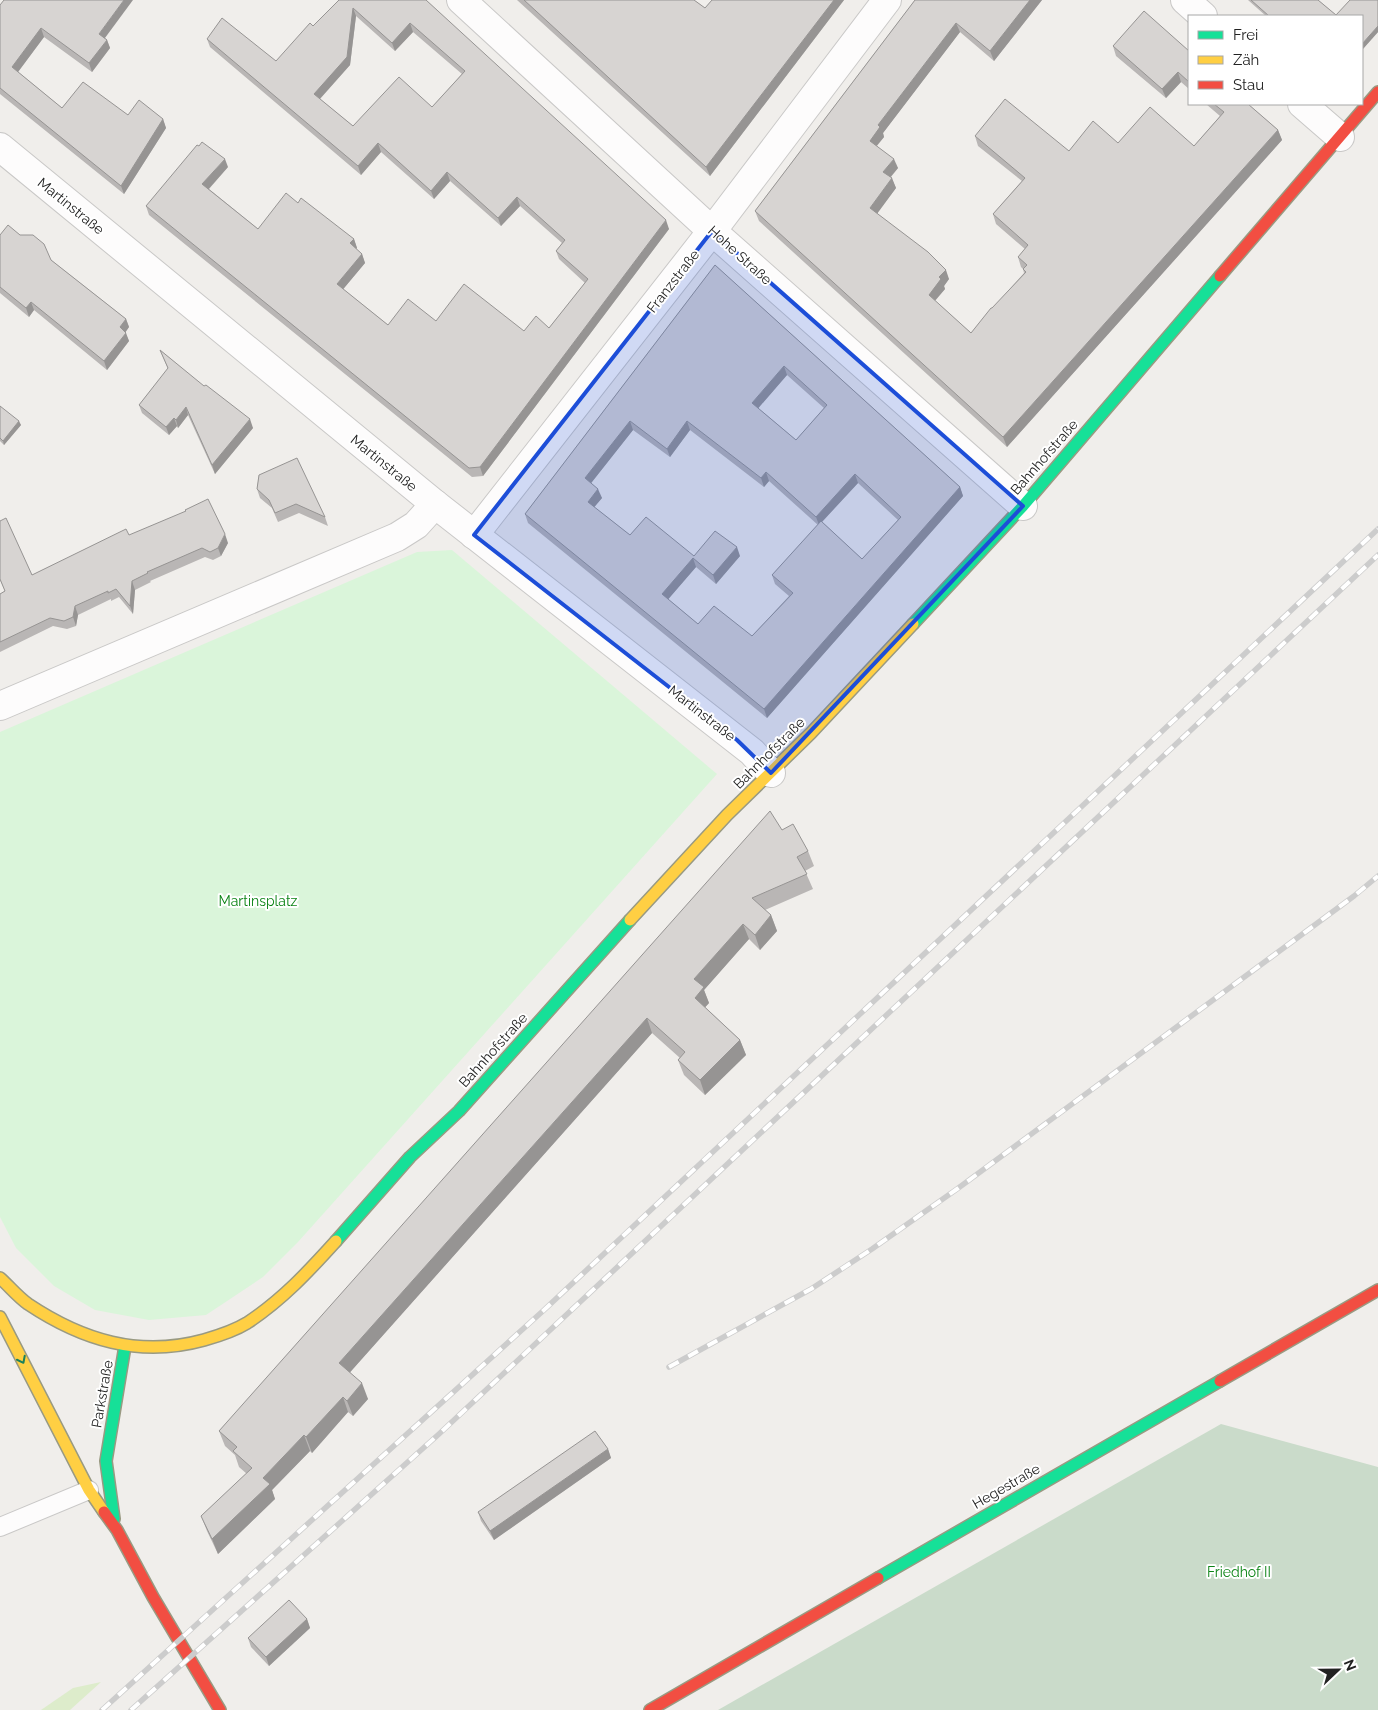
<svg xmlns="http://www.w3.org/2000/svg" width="1378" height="1710" viewBox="0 0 1378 1710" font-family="Raleway,sans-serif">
  <rect width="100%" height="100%" fill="#f0eeeb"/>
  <polygon fill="#ddeccb" points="101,1682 70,1710 41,1710 73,1688"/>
  <polygon fill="#cadbca" points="1221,1424 1378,1467 1378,1710 718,1710"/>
  <polygon fill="#daf5da" points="452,550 717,774 298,1242 263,1277 206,1315 149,1320 95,1310 54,1286 16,1248 0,1217 0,732 417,552"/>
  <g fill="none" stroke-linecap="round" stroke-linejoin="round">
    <g stroke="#c9c8c7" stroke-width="20">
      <polyline id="lane" points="0,1527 89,1490"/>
    </g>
    <g stroke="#c9c8c7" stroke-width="30">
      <g id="street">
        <polyline points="461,0 712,231 1023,506"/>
        <polyline points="1185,0 1203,16"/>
        <polyline points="1302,104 1340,137"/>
        <polyline points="0,147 435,504 752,752 771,773"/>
        <polyline points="474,535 712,231 887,0"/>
        <polyline points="0,706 397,537 416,525 435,504"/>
      </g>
    </g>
    <g stroke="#999a82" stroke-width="14">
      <g id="fast">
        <polyline points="913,624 1023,506 1220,276"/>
        <polyline points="336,1241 410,1157 459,1111 630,920"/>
        <polyline points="114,1519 106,1461 125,1346"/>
        <polyline points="878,1578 1220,1381"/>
      </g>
    </g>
    <g stroke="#999a82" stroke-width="14">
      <g id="slow">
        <polyline points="630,920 727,815 811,733 913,624"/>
        <path d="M0,1278C9,1286 18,1297 28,1304C82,1340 139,1358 204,1340C218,1336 234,1331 247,1323C282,1300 308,1272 336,1241"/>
        <polyline points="0,1317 89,1490 104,1512"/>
      </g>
    </g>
    <g stroke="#999a82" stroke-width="14">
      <g id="jam">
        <polyline points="1220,276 1378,92"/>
        <polyline points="1220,1381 1378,1290"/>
        <polyline points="104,1512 117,1530 153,1597 220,1710"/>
        <polyline points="650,1710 878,1578"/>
      </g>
    </g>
    <use href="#lane" stroke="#fdfcfc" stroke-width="18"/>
    <use href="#street" stroke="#fdfcfc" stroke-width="28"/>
    <use href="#fast" stroke="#16e098" stroke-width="11"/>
    <use href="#slow" stroke="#ffcf43" stroke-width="11"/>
    <use href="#jam" stroke="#f24e42" stroke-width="11"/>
    <g stroke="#ccc" stroke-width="5.5">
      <g id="rail">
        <polyline points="669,1367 811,1289 872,1249 957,1189 1354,896 1378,876"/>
        <polyline points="102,1710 544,1310 1378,529"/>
        <polyline points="131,1710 439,1434 1378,555"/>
      </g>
    </g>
    <use href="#rail" stroke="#fff" stroke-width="4" stroke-dasharray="11" stroke-linecap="butt"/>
  </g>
  <g fill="#b9b6b5" fill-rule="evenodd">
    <path d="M339,0H426L669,229L483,476L472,477L149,215L146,206L228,167L209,189L258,229L298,203L354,239L357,248L356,249L362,254L365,263L343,289L388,325L436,321L524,331L549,328L585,283L559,259L556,251L562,243L520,206L501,226L450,181L434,199L381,152L361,175L210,47L207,39L276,61L313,26ZM356,16L395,51L413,32L462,74L432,107L353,126L320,99L350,65Z"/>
    <polygon points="517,0 694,0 705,8 712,0 844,0 710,176"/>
    <polygon points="915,0 1042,0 994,61 960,32 883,133 884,137 877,146 898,168 891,177 896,188 877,213 949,279 944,286 945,289 935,301 971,333 1024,273 1023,269 1021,267 1018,257 1025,249 996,224 993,214 1022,181 978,146 975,136 1069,151 1118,143 1194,146 1220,116 1206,104 1248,104 1278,130 1282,140 1007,447 759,221 755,211"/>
    <polygon points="1248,0 1318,0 1336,15 1378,0 1378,32 1362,50 1362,16 1266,16"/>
    <polygon points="0,5 105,38 107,40 110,48 92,72 44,37 18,72 62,108 163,119 166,128 124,194 0,94"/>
    <polygon points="1113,46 1189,51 1189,89 1181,82 1166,98 1116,56"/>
    <polygon points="0,235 20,235 51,260 126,319 129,327 125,332 129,341 107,370 34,310 29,317 0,293"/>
    <path d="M715,265L960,487L963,496L767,718L528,523L525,514ZM787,375L824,408L796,440L758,408ZM633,430L670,457L690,430L764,487L769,481L818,525L772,575L775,584L789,596L752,636L698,624L668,599L696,567L716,584L740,556H694L630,535L594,507L602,498L591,483ZM858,483L898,520L862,559L822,522Z"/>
    <polygon points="160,350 253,428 215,474 188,415 178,428 177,426 169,435 142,413 139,405 168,369"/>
    <polygon points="0,406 21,425 4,445 0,441"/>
    <polygon points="259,475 325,517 328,526 299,513 278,522 272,508 260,498 257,489"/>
    <polygon points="0,521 32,575 129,535 228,543 221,556 213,560 205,557 150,581 151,582 135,590 133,614 119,597 111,601 111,599 78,615 76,626 67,629 53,626 0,652 0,594 5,591 0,580"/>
    <polygon points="782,830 808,851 814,866 805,871 813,889 765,910 771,915 777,931 760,950 749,939 704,990 709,1003 705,1007 740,1040 746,1055 705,1095 684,1075 678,1060 680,1058 652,1033 350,1372 368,1399 353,1416 348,1412 312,1453 310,1451 272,1490 275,1499 218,1554 207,1531 201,1516 247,1474 239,1467 235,1455 225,1446 219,1431"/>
    <polygon points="608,1449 611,1458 494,1540 481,1521 478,1512"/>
    <polygon points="307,1619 310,1628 269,1666 251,1647 248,1638"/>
  </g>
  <g fill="#969493">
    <polygon points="124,0 133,0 102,42 99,34"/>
    <polygon points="834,0 844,0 710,176 706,167"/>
    <polygon points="1030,0 1042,0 994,61 990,51"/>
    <polygon points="353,8 356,16 350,65 317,102 314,94"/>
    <polygon points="410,23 413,32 395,51 392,43"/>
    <polygon points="956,23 960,32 883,133 884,137 873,150 870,141 878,125"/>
    <polygon points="1378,26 1378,32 1362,50 1362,44"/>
    <polygon points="41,28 44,37 15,76 12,67"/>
    <polygon points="107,40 110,48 92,72 89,63"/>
    <polygon points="1178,72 1181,82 1166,98 1162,89"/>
    <polygon points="163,119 166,128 124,194 121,186"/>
    <polygon points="1278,130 1282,140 1007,447 1003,437"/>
    <polygon points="378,143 381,152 361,175 358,166"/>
    <polygon points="225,159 228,167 205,193 202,184"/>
    <polygon points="894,159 898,168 887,181 883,172"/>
    <polygon points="447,172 450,181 434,199 431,191"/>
    <polygon points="892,178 896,188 874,218 870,208"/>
    <polygon points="517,197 520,206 501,226 498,218"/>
    <polygon points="666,220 669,229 483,476 480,467"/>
    <polygon points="354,239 357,248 353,252 350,243"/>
    <polygon points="362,254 365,263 340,293 337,284"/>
    <polygon points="946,270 949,279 944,286 945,289 932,304 929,295 939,277"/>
    <polygon points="31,302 34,310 29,317 26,308"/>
    <polygon points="126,319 129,327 123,336 120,327"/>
    <polygon points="126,333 129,341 107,370 104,361"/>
    <polygon points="784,366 787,375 755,412 752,403"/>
    <polygon points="186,407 188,415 178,428 176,420"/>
    <polygon points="174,418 177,426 169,435 166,427"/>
    <polygon points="250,419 253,428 215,474 212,465"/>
    <polygon points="19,421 21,425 4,445 3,441"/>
    <polygon points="630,421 633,430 588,487 585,478"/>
    <polygon points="687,421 690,430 670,457 667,449"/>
    <polygon points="766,472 769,481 764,487 761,478"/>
    <polygon points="855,474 858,483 819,525 816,517"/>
    <polygon points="960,487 963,496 767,718 764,709"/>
    <polygon points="598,489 602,498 591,511 588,502"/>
    <polygon points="225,534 228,543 221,556 218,548"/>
    <polygon points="737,547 740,556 716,584 713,575"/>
    <polygon points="693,558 696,567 665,603 662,594"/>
    <polygon points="132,581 135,590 133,614 130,606"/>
    <polygon points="75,606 78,615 76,626 73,617"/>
    <polygon points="771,915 777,931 760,950 755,935"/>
    <polygon points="743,924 749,939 704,990 709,1003 700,1013 695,998 694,979"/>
    <polygon points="647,1018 652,1033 345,1378 339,1363"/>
    <polygon points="740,1040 746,1055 705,1095 700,1080"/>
    <polygon points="362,1383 368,1399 353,1416 347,1401"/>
    <polygon points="343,1397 348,1412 312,1453 306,1437"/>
    <polygon points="304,1435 310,1451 272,1490 275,1499 218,1554 212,1539 263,1478"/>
    <polygon points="608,1449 611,1458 494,1540 490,1531"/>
    <polygon points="307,1619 310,1628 269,1666 266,1657"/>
  </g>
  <g fill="#d7d4d2" stroke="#969493" fill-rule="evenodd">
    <polygon points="4,0 124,0 99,34 107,40 89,63 41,28 12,67 62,108 83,82 128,115 139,100 163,119 121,186 0,88 0,5"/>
    <path d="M339,0H426L666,220L480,467L469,468L146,206L197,145L199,146L202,142L225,159L202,184L258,229L286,193L298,203L301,198L354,239L350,243L362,254L337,284L388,325L408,299L436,321L464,284L524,331L536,316L549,328L588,279L556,251L565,240L517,197L498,218L447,172L431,191L378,143L358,166L207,39L222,18L276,61L310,23L313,26ZM353,8L392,43L410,23L465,71L432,107L399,77L353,126L314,94L347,57Z"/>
    <polygon points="524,0 694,0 705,8 712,0 834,0 706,167"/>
    <polygon points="915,0 1030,0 990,51 956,23 878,125 880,127 870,141 894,159 883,172 892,178 870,208 928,252 946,270 939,277 941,279 929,295 971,333 991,308 992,308 1026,272 1023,269 1027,265 1018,257 1028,245 993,214 1025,178 975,136 1005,99 1069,151 1093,121 1118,143 1150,107 1194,146 1224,112 1214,104 1248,104 1278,130 1003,437 755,211"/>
    <polygon points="1251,0 1318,0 1336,15 1350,0 1378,0 1378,26 1362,44 1362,16 1269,16"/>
    <polygon points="1144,11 1189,51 1189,82 1178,72 1162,89 1113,46"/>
    <polygon points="8,225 20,235 33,235 44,244 51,260 126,319 120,327 126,333 104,361 31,302 26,308 0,287 0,235"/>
    <path d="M715,265L960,487L764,709L525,514ZM784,366L827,405L796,440L752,403ZM630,421L667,449L687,421L761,478L766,472L816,517L855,474L901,517L862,559L821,521L772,575L793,593L752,636L714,606L698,624L662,594L693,558L713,575L737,547L715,531L694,556L646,517L630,535L588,502L598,489L585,478Z"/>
    <polygon points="160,350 204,386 206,385 250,419 212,465 186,407 176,420 174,418 166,427 139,405 168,368"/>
    <polygon points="0,406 19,421 3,441 0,438"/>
    <polygon points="297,458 325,517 296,504 275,513 269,500 257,489 259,475"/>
    <polygon points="208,499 225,534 218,548 210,552 202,548 147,572 148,573 132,581 130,606 116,589 108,593 108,591 75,606 73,617 64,621 50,618 0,642 0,594 5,591 0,579 0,521 6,518 32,575 126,529 129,535 186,511 185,510"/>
    <polygon points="770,811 782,830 793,824 808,851 797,857 807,874 752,898 771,915 755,935 743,924 694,979 704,987 695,998 740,1040 700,1080 678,1060 685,1052 647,1018 339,1363 362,1383 347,1401 343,1397 306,1437 304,1435 263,1478 270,1484 212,1539 201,1516 252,1468 233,1451 237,1447 219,1431"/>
    <polygon points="595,1431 608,1449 490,1531 478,1512"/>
    <polygon points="289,1600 307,1619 266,1657 248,1638"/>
  </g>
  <defs><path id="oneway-chevron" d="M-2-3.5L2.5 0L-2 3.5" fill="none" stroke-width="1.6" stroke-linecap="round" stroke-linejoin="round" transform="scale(1.25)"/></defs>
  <use stroke="#1c815d" href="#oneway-chevron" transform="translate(22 1360) rotate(63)"/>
  <path fill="#1d4ed8" fill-opacity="0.2" stroke="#1d4ed8" stroke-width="4" stroke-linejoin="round" d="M712,231L1023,506L771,773L737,740L474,535Z"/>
  <g text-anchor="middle" stroke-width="4" stroke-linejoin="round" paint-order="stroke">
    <g font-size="14" fill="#222" stroke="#fff">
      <text transform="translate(71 206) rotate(39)" y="5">Martinstraße</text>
      <text transform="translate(740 255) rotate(42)" y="5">Hohe Straße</text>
      <text transform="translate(673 281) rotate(-52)" y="5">Franzstraße</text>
      <text transform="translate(1044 457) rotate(-49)" y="5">Bahnhofstraße</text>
      <text transform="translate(384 463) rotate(39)" y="5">Martinstraße</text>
      <text transform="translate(702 713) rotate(38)" y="5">Martinstraße</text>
      <text transform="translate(769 753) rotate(-45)" y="5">Bahnhofstraße</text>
      <text transform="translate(493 1050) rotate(-48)" y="5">Bahnhofstraße</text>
      <text transform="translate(102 1394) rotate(-80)" y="5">Parkstraße</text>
      <text transform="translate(1006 1486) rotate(-30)" y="5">Hegestraße</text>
    </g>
    <g font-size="14" fill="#0c8416" stroke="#fff">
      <text x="258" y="906">Martinsplatz</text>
      <text x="1239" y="1577">Friedhof II</text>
    </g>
  </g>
  <rect x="1188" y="15" width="175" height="90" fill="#ffffff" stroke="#a7a7a7"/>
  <rect x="1198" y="31" width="25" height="8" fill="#16e098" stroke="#a7a7a7"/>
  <text x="1233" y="40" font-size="15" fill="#222222">Frei</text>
  <rect x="1198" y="56" width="25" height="8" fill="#ffcf43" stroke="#a7a7a7"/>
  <text x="1233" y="65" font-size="15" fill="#222222">Zäh</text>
  <rect x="1198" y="81" width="25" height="8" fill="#f24e42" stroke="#a7a7a7"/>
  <text x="1233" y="90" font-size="15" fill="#222222">Stau</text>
  <g transform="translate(1338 1670) rotate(68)" stroke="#ffffff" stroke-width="4" paint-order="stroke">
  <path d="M0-4L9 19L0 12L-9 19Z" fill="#222222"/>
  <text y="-8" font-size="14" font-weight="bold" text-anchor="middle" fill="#222222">N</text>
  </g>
</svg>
